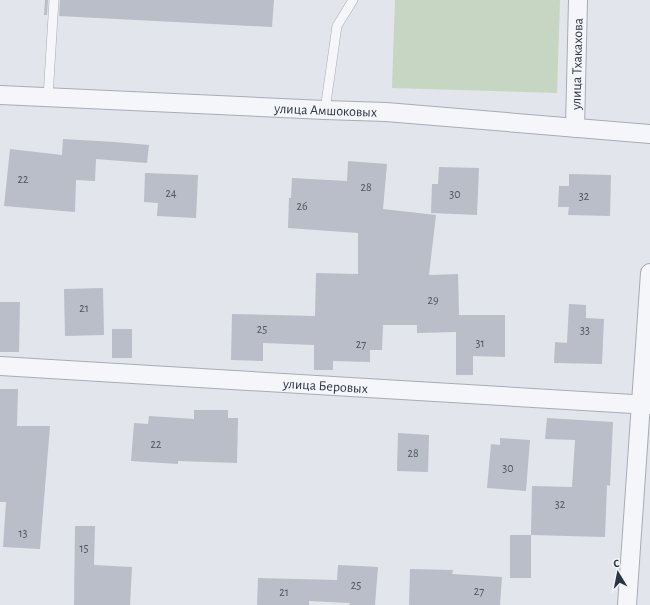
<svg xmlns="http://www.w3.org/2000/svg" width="650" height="605" viewBox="0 0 650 605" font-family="'Alegreya Sans',sans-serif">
  <rect width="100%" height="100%" fill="#e2e5eb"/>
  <polygon fill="#c7d5c3" points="395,0 560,0 557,93 392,88"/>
  <g fill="#b9bec8">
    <polygon points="45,0 48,0 47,15 44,15"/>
    <polygon points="60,0 274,0 272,27 59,16"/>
    <polygon points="63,139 115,142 149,145 147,163 96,159 95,181 76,180 75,212 4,206 10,149 62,155"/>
    <polygon points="348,161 387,164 383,209 436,215 429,275 458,274 459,315 505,315 505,357 473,356 473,375 456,375 456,332 417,333 417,325 383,325 382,350 370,350 370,362 333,361 333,370 314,370 314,345 263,343 263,361 231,360 232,314 315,316 316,273 358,274 358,233 288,228 289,198 291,198 292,178 347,181"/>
    <polygon points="439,167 479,168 477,215 431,213 432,184 438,184"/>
    <polygon points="145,173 198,175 196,218 157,216 158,203 144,202"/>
    <polygon points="569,174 611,175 610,216 568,215 569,207 558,207 559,186 569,186"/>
    <polygon points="103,288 104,335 65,336 64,289"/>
    <polygon points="0,302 20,302 19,352 0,352"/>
    <polygon points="569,304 586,305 586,318 604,319 602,364 554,363 555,342 567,343"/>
    <rect x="112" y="329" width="20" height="29"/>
    <polygon points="0,389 18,389 17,426 50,426 40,549 3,547 6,502 0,502"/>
    <polygon points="194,410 228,410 228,418 238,418 237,463 178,461 178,464 131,461 134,423 148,424 149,416 194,419"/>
    <polygon points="547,418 613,422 610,486 607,485 605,537 531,535 532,486 572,487 575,440 545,439"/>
    <polygon points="398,433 429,435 428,472 397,471"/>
    <polygon points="500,438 530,440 526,491 487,488 491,444 500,445"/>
    <polygon points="75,526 95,526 94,565 132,567 130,605 74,605"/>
    <rect x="510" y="535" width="21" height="43"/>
    <polygon points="338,565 378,567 375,605 349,605 350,603 309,601 309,605 257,605 258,578 337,580"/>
    <polygon points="410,569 453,570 452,574 502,577 500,605 409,605"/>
  </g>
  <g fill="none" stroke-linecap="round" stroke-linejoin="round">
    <g stroke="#a7acb5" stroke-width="10">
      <g id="service">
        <polyline points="48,97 54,0"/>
        <polyline points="325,110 337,26 353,0"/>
      </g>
    </g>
    <g stroke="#a7acb5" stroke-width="20">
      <g id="minor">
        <path id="s1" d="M0,95L325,110L386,112L650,134"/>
        <path id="s2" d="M575,128L578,0"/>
        <path id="s3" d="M0,366L650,405"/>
        <polyline points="627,605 650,273"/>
      </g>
    </g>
    <use href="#service" stroke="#f5f6f9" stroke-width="9"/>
    <use href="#minor" stroke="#f5f6f9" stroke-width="18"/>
  </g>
  <g text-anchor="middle" stroke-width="3" stroke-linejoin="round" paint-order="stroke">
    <g font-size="12" fill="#4e5564">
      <text x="23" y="183">22</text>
      <text x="366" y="191">28</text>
      <text x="171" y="197">24</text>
      <text x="455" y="198">30</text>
      <text x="584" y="200">32</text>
      <text x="302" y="210">26</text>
      <text x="433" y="304">29</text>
      <text x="84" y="312">21</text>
      <text x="262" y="333">25</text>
      <text x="585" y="334">33</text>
      <text x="480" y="347">31</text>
      <text x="361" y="348">27</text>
      <text x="156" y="448">22</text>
      <text x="413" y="457">28</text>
      <text x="508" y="472">30</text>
      <text x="560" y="508">32</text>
      <text x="23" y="537">13</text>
      <text x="84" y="552">15</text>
      <text x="356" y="589">25</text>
      <text x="479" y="595">27</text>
      <text x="284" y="596">21</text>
    </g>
    <g font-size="14" fill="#2a3243" stroke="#f2f4f8">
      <text dy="5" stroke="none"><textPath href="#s2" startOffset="64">улица Тхакахова</textPath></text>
      <text dy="5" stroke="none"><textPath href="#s1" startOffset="326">улица Амшоковых</textPath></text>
      <text dy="5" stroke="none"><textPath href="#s3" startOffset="326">улица Беровых</textPath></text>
    </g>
  </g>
  <g transform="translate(618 573) rotate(350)" stroke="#f2f4f8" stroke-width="3" paint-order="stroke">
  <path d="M0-3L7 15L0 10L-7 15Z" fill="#2a3243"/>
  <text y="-6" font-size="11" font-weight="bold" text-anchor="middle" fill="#2a3243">С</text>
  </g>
</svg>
